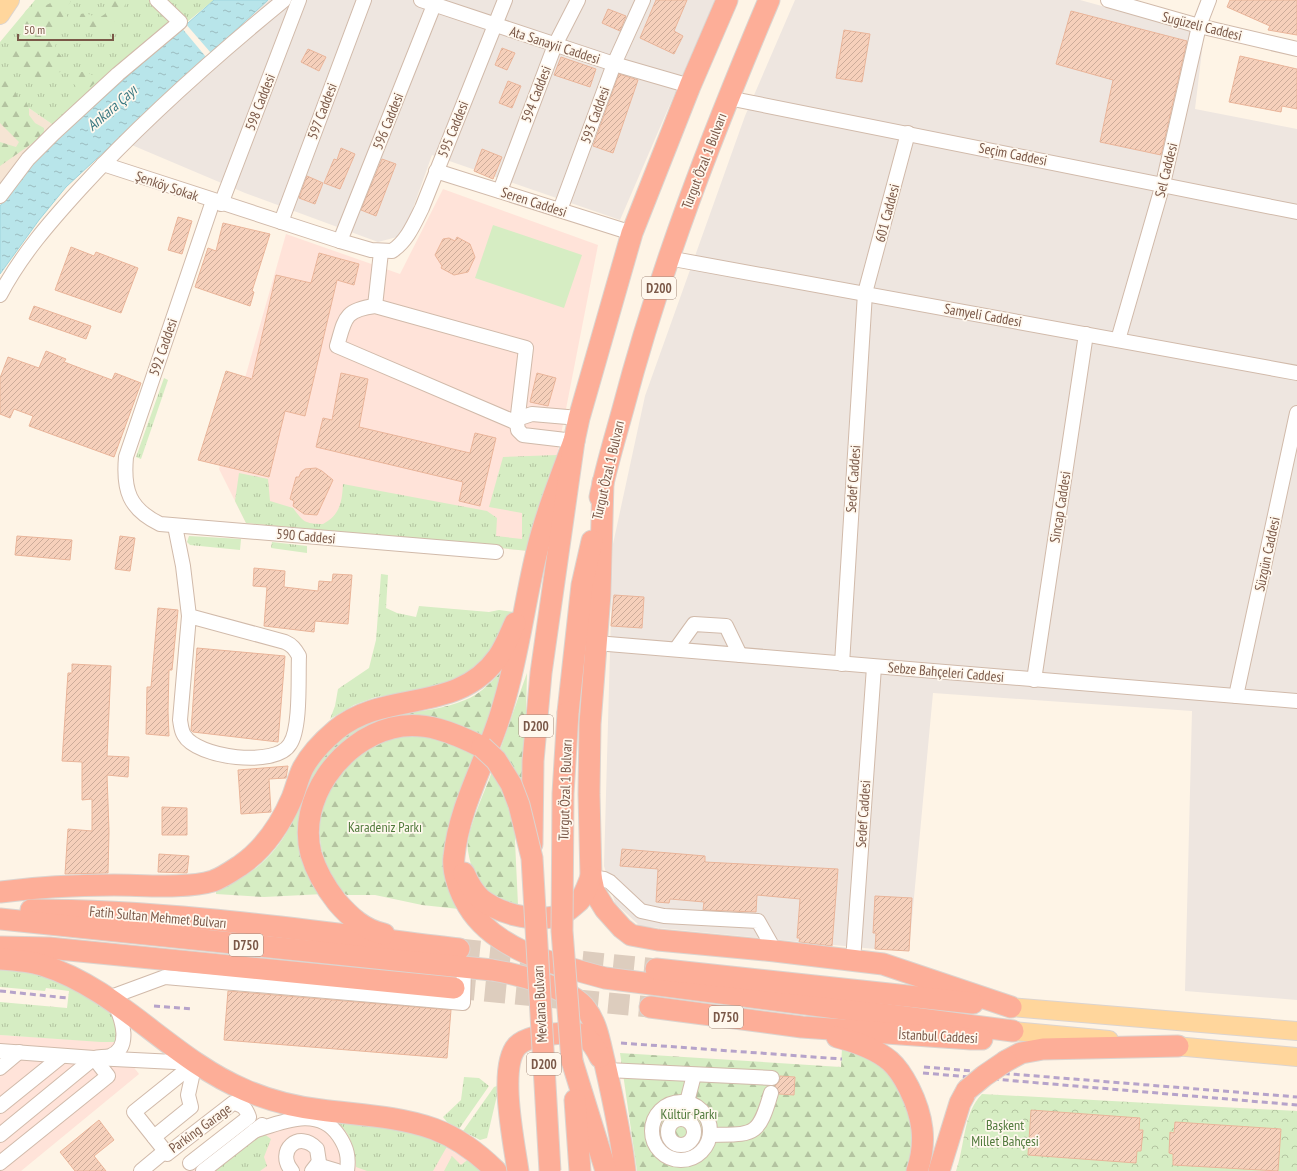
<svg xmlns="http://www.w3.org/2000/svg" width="1297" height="1171" viewBox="0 0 1297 1171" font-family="'PT Sans Narrow',sans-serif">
  <defs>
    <pattern id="grass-tufts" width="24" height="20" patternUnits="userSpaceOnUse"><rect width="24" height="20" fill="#d6edc3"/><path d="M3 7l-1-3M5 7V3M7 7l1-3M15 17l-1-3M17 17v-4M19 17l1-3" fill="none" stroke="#b3c3a0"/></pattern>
    <pattern id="forest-firs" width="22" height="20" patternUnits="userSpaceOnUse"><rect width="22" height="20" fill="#d6edc3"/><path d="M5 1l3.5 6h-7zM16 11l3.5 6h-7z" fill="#b3c3a0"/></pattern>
    <pattern id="park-crowns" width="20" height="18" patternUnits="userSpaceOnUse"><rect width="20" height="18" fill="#d6edc3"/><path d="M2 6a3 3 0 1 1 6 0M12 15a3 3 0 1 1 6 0" fill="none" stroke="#b3c3a0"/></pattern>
    <pattern id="water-ripples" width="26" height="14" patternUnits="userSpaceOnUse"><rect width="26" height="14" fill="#b8e5ea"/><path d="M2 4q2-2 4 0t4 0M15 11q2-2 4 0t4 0" fill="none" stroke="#9bbcc0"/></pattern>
    <pattern id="building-hatch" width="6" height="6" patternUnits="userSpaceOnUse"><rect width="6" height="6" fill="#f6d0bb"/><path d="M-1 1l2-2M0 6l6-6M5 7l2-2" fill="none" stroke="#ccac9a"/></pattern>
  </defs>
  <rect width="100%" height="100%" fill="#fef4e6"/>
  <polygon fill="#f6e5d4" points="0,88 62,131 0,200"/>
  <g fill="#ffe3d9">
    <polygon points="443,189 598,245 557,455 529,551 246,523 219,469 286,234 400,274"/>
    <polygon points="0,1035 114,1042 139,1074 21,1171 0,1171"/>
    <polygon points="296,1115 443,1140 486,1171 190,1171 253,1122"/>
  </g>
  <g fill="#eee6e0">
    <polygon points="268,0 715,0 620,220 432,155 407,225 397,237 378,242 245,193 120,140"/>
    <polygon points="795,0 1080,0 1204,34 1195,109 1297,129 1297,1000 1185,991 1192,711 933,693 909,951 875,949 640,926 615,903 604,866 613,544 645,396 745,116"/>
  </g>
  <g fill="url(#grass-tufts)">
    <polygon points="35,0 214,0 176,31 62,131 0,88 0,42"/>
    <polygon points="164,378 168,380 141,459 136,457"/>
    <path d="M557,455L529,551L246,523L235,501L239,473L268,479L270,501L293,508C303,521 304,524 323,524C340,515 342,502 343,484L487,511L497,518L496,536L522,539V513L489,507L503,457Z"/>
    <polygon points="189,536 241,539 240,550 190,545 187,542"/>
    <polygon points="272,542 307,546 307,553 271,548"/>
    <polygon points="381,574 388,575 386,608 397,613 416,617 419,606 489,612 499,610 514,612 499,643 466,674 447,684 426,690 376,697 354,705 330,719 335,706 338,689 369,668 376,640"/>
    <polygon points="0,970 32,972 51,977 113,1012 118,1039 114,1042 101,1042 0,1035 0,1002 67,1008 69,991 46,988 45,991 0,987"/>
    <polygon points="464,1077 479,1078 489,1086 459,1129 447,1122 443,1117 461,1100"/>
    <polygon points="497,1086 499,1087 487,1138 480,1140 463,1131 494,1087"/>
    <path d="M332,1117L384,1122L449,1143L433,1171H367L356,1167C355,1146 349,1130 332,1117Z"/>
    <polygon points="260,1131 271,1139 264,1157 267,1166 260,1171 211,1171"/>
    <polygon points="452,1156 461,1165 470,1158 486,1171 444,1171"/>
  </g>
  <g fill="url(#forest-firs)">
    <path d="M54,0H72L64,10L68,18L59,29L53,32L51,36L56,42L55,48L68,65L65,69L44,81C31,75 12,66 6,53L10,49L22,47C23,34 16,6 37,6C45,5 48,6 54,0Z"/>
    <path d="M105,0H128C113,25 107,40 77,23L81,14L85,13L99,18L105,14Z"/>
    <polygon points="79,72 87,72 95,77 95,83 86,91 78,90 72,81"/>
    <polygon points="3,76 12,84 18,98 26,101 29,109 29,115 35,123 44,128 44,135 0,166 0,142 16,147 19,142 0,123 0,78"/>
    <path d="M505,668L482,738L406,719L310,789L324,894L264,897L216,894V889C252,878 279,852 294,818C301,803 304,787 312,772C318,760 329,749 339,740C373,707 424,718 465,700C481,694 493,680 505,668Z"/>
    <path d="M527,673L524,790L515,841L518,905C487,894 474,886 468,851C465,835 482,798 488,782C502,746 514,709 527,673Z"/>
    <path d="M422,733L479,755L462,799L459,909L422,905L375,895H347C333,886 326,867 322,851C311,805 342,755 386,740C397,736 411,735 422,733Z"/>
    <polygon points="842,1048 873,1060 888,1070 903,1093 914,1133 909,1171 637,1171 620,1053 841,1067"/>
  </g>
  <path fill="url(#park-crowns)" d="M982,1094L1297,1111V1171H956C965,1146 963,1113 982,1094Z"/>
  <polygon fill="#d6edc3" points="493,225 582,255 564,308 475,278"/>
  <polygon fill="url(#water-ripples)" stroke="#9ed5dd" points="214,0 268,0 66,187 39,220 0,274 0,206 11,191 33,164 66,131"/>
  <polygon fill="#fef4e6" points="185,23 211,53 206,57 181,27"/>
  <g fill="url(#building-hatch)" stroke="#eab59a">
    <polygon points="656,0 687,0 674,31 683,36 674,54 640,38"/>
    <polygon points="1230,0 1297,0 1297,35 1268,30 1270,26 1227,7"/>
    <polygon points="608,9 626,16 620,31 602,23"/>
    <polygon points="1071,11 1187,41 1161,155 1100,142 1113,80 1056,64"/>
    <polygon points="844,30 870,34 862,82 836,78"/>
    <polygon points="502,48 515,53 507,70 495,65"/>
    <polygon points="308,49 326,57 319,71 301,62"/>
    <polygon points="1240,56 1297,69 1297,109 1282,106 1281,112 1229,102"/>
    <polygon points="561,57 596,69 590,87 554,75"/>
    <polygon points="619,74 638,80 613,153 593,146"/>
    <polygon points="508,81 521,86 512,108 499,103"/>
    <polygon points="341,148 355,154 340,189 324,183 334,159 337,160"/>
    <polygon points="482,149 502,157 493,179 474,171"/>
    <polygon points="382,159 396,164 376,216 361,210"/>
    <polygon points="307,176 323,183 315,204 299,198"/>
    <polygon points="178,217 192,221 182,254 168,250"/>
    <polygon points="223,223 270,234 252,291 254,292 250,306 195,287 208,248 216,251"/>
    <polygon points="457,237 470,244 475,257 468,272 454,275 441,268 442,266 435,255 443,239 449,238 455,241"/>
    <polygon points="71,247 94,256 96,252 138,268 121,313 55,290"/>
    <polygon points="319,253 359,264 354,285 337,280 305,416 285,411 269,477 198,460 226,371 252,379 276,275 311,283"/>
    <polygon points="34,306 91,326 86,339 29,319"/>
    <polygon points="46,351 66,359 64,362 112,380 115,373 141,383 114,457 29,426 33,416 14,409 10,418 0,414 0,378 8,357 39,368"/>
    <polygon points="341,373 368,379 359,427 470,453 475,433 496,438 480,506 459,501 463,482 316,447 323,418 332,420"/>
    <polygon points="537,373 556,378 548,406 530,402"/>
    <polygon points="316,468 322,471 333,480 317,515 304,514 293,506 294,501 290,499 296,477 299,477 301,472 305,469"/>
    <polygon points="17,536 72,540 70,560 15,555"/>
    <polygon points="120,536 135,538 130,571 115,569"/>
    <polygon points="254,568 285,571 284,587 318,591 319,581 332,582 333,574 352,575 348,624 315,621 314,632 264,626 267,587 253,586"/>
    <polygon points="614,595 644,597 642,628 611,626"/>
    <polygon points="158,608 178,610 172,670 169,670 168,711 169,736 146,734 147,687 151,687"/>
    <polygon points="197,648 285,656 278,742 193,732 191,730"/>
    <polygon points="72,664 111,666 107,756 129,757 128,777 107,775 109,831 108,873 65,874 68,829 92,831 92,799 82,800 82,762 62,761 68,673 72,673"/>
    <polygon points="288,766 286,778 269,779 271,812 241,814 238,770"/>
    <polygon points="162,807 187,808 187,835 162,835"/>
    <polygon points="622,849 705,856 705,862 838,869 832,946 799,942 800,938 797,938 800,899 757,895 756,912 703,910 704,902 670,899 669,903 656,902 658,869 620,866"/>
    <polygon points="159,854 189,856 187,873 158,872"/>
    <polygon points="875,896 912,898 909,951 875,949 876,933 873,933"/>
    <polygon points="228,991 451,1010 447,1058 224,1040"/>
    <polygon points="780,1076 795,1077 794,1095 779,1094 775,1086 779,1082"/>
    <polygon points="1031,1110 1140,1118 1139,1130 1143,1130 1141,1151 1137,1151 1136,1163 1028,1155"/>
    <polygon points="99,1120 114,1140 94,1156 106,1171 75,1171 60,1152"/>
    <polygon points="1175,1122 1281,1129 1278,1171 1173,1165 1173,1154 1169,1153 1170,1132 1174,1133"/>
  </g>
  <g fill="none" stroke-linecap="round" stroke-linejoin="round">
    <g stroke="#ddcdbe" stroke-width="21" stroke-dasharray="21 10" stroke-linecap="butt">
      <polyline points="459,949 656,969"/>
      <polyline points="454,988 650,1007"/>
    </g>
    <g stroke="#d1baaa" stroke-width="16">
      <g id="minor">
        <polyline points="421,0 614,64 690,86"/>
        <polyline points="1108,0 1199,26 1297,49"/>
        <polyline points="728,98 1297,212"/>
        <path d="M103,164L340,241L371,250L392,251C407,241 414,224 422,208L505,0"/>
        <polyline points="436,171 632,233"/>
        <polyline points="500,191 555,45 578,0"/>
        <polyline points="0,196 28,159 54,133 118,74 180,22 157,0"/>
        <path d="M213,201L126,457C123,490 129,509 160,524L496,552"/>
        <polyline points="221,204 299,0"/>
        <polyline points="560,210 614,64 643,0"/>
        <polyline points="281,222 364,0"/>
        <polyline points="340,241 436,0"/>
        <polyline points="668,258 1297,373"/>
        <path d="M0,295C21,255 50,222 80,189C143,120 212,59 284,0"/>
        <path d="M375,306L526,348L517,423L337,346C345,319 344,310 375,306Z"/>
        <polyline points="375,306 381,252"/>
        <polyline points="1118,340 1163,184 1199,26 1209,0"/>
        <polyline points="574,441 523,435 518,430 517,423 520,418 532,414 579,418"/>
        <path d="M175,526L183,566L189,616L180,720C181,725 181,730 184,735C197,758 276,768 290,744C301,728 298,676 299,656C295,649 292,645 285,642L189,616"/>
        <polyline points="596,643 1297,701"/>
        <polyline points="676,649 694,624 726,626 740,655"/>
        <polyline points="842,664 865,293 908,133"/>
        <polyline points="1034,680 1086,334"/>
        <polyline points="1236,696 1297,413"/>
        <polyline points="591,877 604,879 610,882 641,911 664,916 758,921 775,951"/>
        <polyline points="853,961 874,667"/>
        <polyline points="108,998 165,977 463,1003 464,967"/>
        <polyline points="0,1051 94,1058 195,1063"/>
        <polyline points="0,1068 19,1052"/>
        <polyline points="607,1070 772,1078"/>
        <circle cx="681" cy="1131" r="29"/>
        <polyline points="687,1102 694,1075"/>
        <polyline points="0,1106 62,1056"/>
        <circle cx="681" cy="1132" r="13"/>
        <path d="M254,1131C282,1122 319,1105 339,1136C347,1148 349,1157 347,1171"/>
        <path d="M0,1135L94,1058C99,1057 105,1057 110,1056C132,1048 122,1019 115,1004"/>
        <path d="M710,1135C754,1134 758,1138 771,1093"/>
        <polyline points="154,1137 191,1107 188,1095 195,1063"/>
        <path d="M165,1151L167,1154L233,1103C243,1105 246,1108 249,1117L190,1163"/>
        <polyline points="165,1151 134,1112 195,1063"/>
        <polyline points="0,1163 108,1076 94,1058"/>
        <polyline points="317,1165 337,1171"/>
        <polyline points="141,1171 165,1151"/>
        <polyline points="203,1171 262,1125"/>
        <path d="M292,1171C275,1151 299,1129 317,1149L319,1162L312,1171"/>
      </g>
    </g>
    <g stroke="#dcd4cf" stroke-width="20">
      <g id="major">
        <polyline points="0,15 10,0"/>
        <polyline points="1011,1007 1297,1031"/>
        <polyline points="1013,1031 1109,1040"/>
        <polyline points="1164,1045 1297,1057"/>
      </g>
    </g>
    <g stroke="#dcd4cf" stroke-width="23">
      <g id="highway">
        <path d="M574,441C560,479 545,516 536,555C524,605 518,657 503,706C489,757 459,804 454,857C452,872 460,893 468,906C495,951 557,965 605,978L1013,1031"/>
        <polyline points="603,482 600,594 590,724 589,794 591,877 594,891 605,909 622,928 631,935 658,940 775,951 883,964 1011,1007"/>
        <path d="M600,497C606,467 615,438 623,409C660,268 712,135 769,0"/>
        <polyline points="568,712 582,585 592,541"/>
        <polyline points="532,844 533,761 541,673 574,441 579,418 632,233 690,86 727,0"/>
        <path d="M464,873C468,882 473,892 481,899C500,914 530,921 553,917C563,916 572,907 579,901C585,895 588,884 591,877"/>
        <path d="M0,892C38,887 76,885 114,885C143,885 186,889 213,881C222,878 232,871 241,865C265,848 280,826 292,798C296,788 298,778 303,768C311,753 323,741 336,730C385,689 457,715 498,657C505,647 510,634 515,623"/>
        <path d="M31,910C174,910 317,932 459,949"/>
        <path d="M0,919L492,970C517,974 571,988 586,1009C598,1025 600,1045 605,1064C613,1099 621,1135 625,1171"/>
        <path d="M384,934C364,930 350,917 337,902C326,888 316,871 311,854C297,800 340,741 392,728C424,720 454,733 482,747"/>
        <polyline points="1,947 49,948 454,988"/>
        <path d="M0,959C14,960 29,961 42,965C119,989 171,1059 245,1090C268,1100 296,1107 321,1110C359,1115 398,1116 434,1129C458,1138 478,1153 496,1171"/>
        <polyline points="656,969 973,1003"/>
        <polyline points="650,1007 802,1027 971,1039 982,1039"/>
        <path d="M837,1037C856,1042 876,1049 890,1061C899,1069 904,1078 909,1088C923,1116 927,1142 917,1171"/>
        <polyline points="572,1061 606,1171"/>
        <polyline points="1006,1061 1021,1053 1043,1049 1178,1046"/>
        <polyline points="575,1100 580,1171"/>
        <path d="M518,1171C514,1143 498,1067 517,1046C527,1036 548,1035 561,1033C582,1029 592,1040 600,1057"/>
        <polyline points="939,1171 960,1103 967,1090"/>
      </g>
    </g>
    <use href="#minor" stroke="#fff" stroke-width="14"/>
    <use href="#major" stroke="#ffd69c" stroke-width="18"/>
    <use href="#highway" stroke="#fdae98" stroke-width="21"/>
    <g stroke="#b6a3ca" stroke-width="3" stroke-dasharray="6 4" stroke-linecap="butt">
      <polyline points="0,991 68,998"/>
      <polyline points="154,1006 193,1009"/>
      <polyline points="621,1043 842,1059"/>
      <polyline points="924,1067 1297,1097"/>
      <polyline points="923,1073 1297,1105"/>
    </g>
    <g stroke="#dcd4cf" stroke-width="23" stroke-linecap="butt">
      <g id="highway-bridge">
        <polyline points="568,712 563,794 562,931 572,1061"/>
        <polyline points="482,747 496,760 511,784 519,805 532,858 550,1171"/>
        <polyline points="967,1090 984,1076 1006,1061"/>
      </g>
    </g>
    <use href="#highway-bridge" stroke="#fdae98" stroke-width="21"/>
  </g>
  <g text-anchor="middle" stroke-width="3.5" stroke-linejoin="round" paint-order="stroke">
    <g fill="#fff8ee" stroke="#a2887a" stroke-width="1">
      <rect x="642" y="277" width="34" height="22" rx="3"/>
      <rect x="519" y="715" width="34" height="22" rx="3"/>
      <rect x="229" y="934" width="34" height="22" rx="3"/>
      <rect x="709" y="1006" width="34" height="22" rx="3"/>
      <rect x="527" y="1053" width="34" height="22" rx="3"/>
    </g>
    <g font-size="13" font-weight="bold" fill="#7a5848">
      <text x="659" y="293">D200</text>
      <text x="536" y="731">D200</text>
      <text x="246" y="950">D750</text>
      <text x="726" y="1022">D750</text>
      <text x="544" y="1069">D200</text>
    </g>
    <g font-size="14" fill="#7a5848" stroke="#fff8ee">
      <text transform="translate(1202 26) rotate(14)" y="5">Sugüzeli Caddesi</text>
      <text transform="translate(555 45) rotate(18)" y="5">Ata Sanayii Caddesi</text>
      <text transform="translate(536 94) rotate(-69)" y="5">594 Caddesi</text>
      <text transform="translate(260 102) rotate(-69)" y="5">598 Caddesi</text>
      <text transform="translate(322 111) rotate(-69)" y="5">597 Caddesi</text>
      <text transform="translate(595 115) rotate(-70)" y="5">593 Caddesi</text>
      <text transform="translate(388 121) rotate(-68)" y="5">596 Caddesi</text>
      <text transform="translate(453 129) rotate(-68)" y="5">595 Caddesi</text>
      <text transform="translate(1013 154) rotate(11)" y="5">Seçim Caddesi</text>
      <text transform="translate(704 161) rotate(-69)" y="5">Turgut Özal 1 Bulvarı</text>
      <text transform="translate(1166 170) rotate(-76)" y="5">Sel Caddesi</text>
      <text transform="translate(167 186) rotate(19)" y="5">Şenköy Sokak</text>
      <text transform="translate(534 202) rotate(18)" y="5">Seren Caddesi</text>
      <text transform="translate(887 213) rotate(-75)" y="5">601 Caddesi</text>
      <text transform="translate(983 315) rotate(10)" y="5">Samyeli Caddesi</text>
      <text transform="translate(163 347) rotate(-71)" y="5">592 Caddesi</text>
      <text transform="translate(608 470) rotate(-77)" y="5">Turgut Özal 1 Bulvarı</text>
      <text transform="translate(853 479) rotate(-86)" y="5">Sedef Caddesi</text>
      <text transform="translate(1060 507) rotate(-81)" y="5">Sincap Caddesi</text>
      <text transform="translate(306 536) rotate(5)" y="5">590 Caddesi</text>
      <text transform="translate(1267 554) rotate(-78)" y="5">Süzgün Caddesi</text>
      <text transform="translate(946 672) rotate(5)" y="5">Sebze Bahçeleri Caddesi</text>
      <text transform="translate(565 790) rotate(-88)" y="5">Turgut Özal 1 Bulvarı</text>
      <text transform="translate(863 814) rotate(-86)" y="5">Sedef Caddesi</text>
      <text transform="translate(158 917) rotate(5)" y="5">Fatih Sultan Mehmet Bulvarı</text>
      <text transform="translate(540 1004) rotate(-93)" y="5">Mevlana Bulvarı</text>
      <text transform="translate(938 1036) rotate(3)" y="5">İstanbul Caddesi</text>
      <text transform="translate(200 1128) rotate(-36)" y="5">Parking Garage</text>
    </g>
    <g font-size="14" fill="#517a3c" stroke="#fff8ee">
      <text x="385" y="832">Karadeniz Parkı</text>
      <text x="689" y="1119">Kültür Parkı</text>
      <text x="1005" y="1130">Başkent<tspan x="1005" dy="16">Millet Bahçesi</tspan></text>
    </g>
    <g font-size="15" font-style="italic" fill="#3a7881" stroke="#fff8ee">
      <text transform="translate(112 108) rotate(-41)" y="5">Ankara Çayı</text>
    </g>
  </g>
  <path d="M18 34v6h95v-6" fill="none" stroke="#7a5848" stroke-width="2"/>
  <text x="24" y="34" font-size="12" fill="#7a5848" stroke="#fff8ee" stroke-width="3" paint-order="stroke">50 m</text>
</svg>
